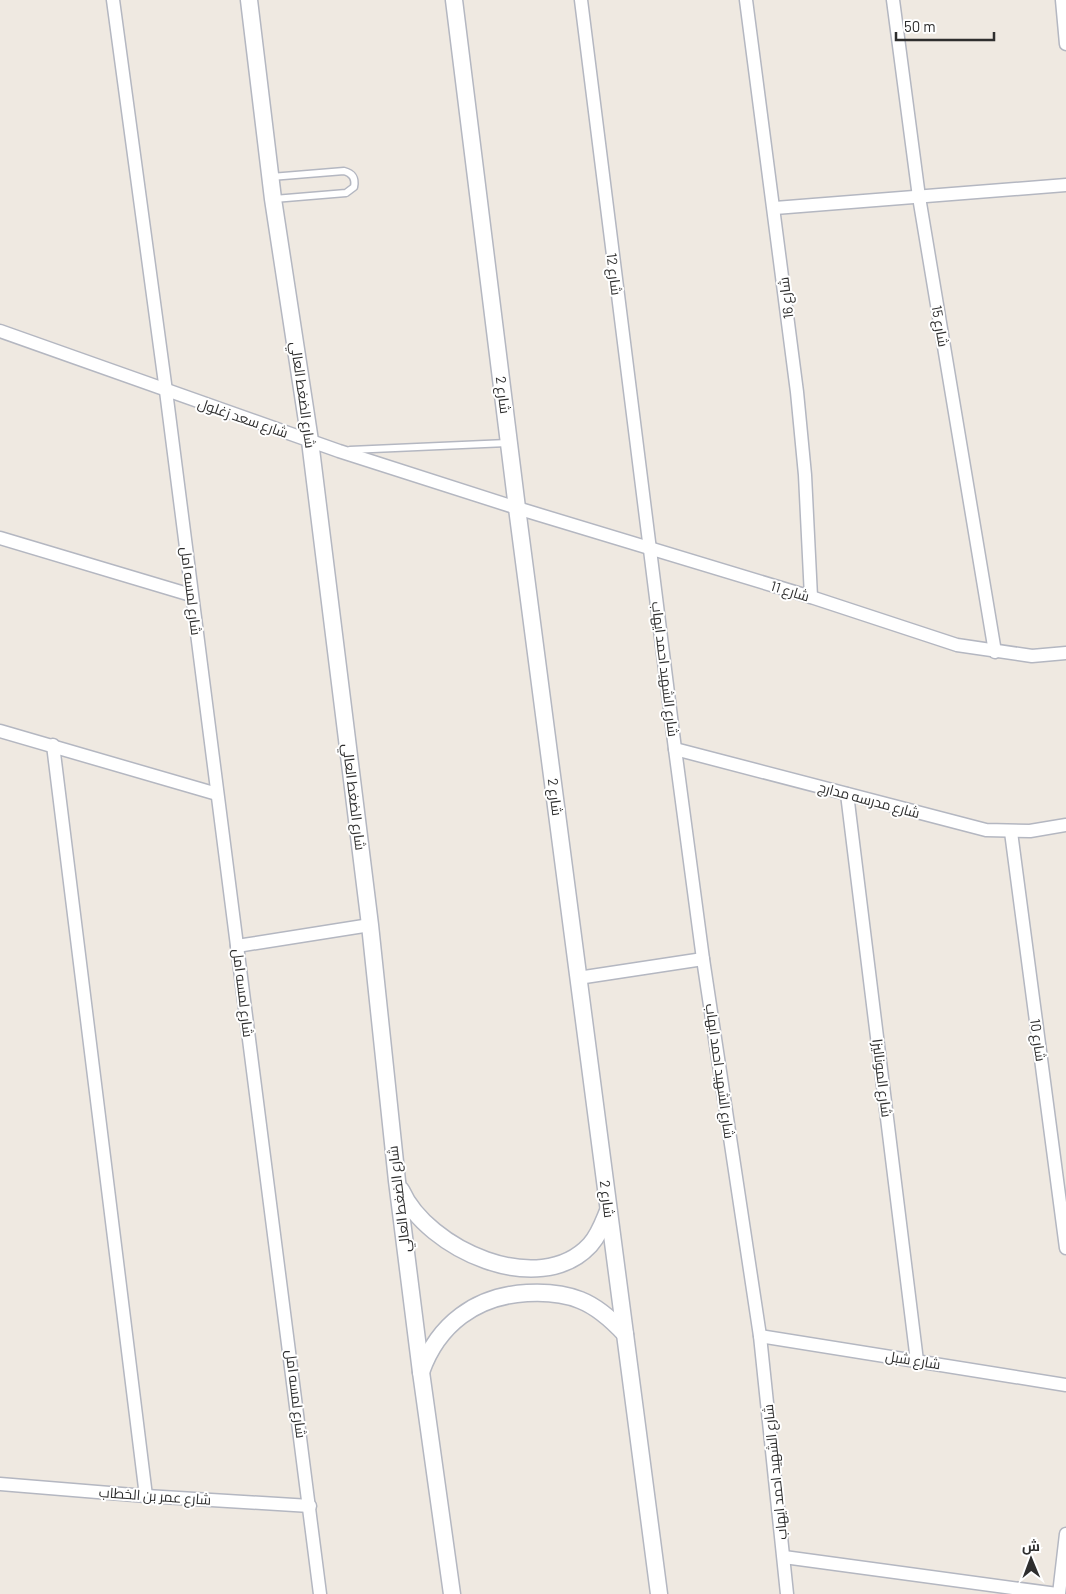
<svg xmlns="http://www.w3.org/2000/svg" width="1066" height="1594" viewBox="0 0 1066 1594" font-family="Barlow,Cairo,sans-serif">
  <rect width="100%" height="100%" fill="#efe9e1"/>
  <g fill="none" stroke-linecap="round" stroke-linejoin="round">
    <g stroke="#b4b7c1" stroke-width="9">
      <g id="service">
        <path d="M271,177L344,171C352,173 356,178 354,187L346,193L274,199"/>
        <polyline points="350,450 507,443"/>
      </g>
    </g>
    <g stroke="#b4b7c1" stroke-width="15">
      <g id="minor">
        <polyline points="113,0 166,391 320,1594"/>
        <polyline points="581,0 675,749 703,959 760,1336 787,1594"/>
        <polyline points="746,0 797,392 805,475 811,597"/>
        <polyline points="893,0 919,197 995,652"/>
        <polyline points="1062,0 1066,44"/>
        <polyline points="775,208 1066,185"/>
        <polyline points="0,331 339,451 517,508 811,597 957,645 1032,656 1066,653"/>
        <polyline points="0,538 191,595"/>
        <polyline points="0,731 217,794"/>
        <polyline points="53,745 146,1496"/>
        <polyline points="675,749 986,830 1030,831 1066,825"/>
        <polyline points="847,794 917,1361"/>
        <polyline points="1011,832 1066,1248"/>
        <polyline points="237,946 370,925"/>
        <polyline points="578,978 703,959"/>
        <polyline points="760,1336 1066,1385"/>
        <polyline points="0,1484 146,1496 310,1506"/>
        <polyline points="784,1557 1057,1594"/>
        <polyline points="1059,1594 1066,1534"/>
      </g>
    </g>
    <g stroke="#b4b7c1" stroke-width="19">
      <g id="tertiary">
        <polyline points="249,0 273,199 310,441 370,925 397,1181 421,1372 452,1594"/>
        <polyline points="454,0 517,508 659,1594"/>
        <path d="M401,1190C427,1249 539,1300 590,1245C599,1235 603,1223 608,1211"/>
        <path d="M421,1372C438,1324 476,1296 527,1293C545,1292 563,1293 580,1300C598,1307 612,1320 625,1334"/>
      </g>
    </g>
    <use href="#service" stroke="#fff" stroke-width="6"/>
    <use href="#minor" stroke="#fff" stroke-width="12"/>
    <use href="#tertiary" stroke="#fff" stroke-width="16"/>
  </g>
  <g text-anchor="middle" stroke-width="4" stroke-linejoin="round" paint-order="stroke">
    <g font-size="14" fill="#2e2e2e" stroke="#fff">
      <text transform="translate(614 274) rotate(83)" y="5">شارع 12</text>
      <text transform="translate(786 298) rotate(-97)" y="5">شارع 16</text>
      <text transform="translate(940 326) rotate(80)" y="5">شارع 15</text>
      <text transform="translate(303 395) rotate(82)" y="5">شارع الضغط العالي</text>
      <text transform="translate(503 395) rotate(83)" y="5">شارع 2</text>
      <text transform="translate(243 418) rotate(19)" y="5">شارع سعد زغلول</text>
      <text transform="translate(191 591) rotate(83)" y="5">شارع لمسه امل</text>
      <text transform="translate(790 591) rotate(17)" y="5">شارع 11</text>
      <text transform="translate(665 669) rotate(83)" y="5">شارع الشهيد احمد ايهاب</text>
      <text transform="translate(354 797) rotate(83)" y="5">شارع الضغط العالي</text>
      <text transform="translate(555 797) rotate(83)" y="5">شارع 2</text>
      <text transform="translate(869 800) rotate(15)" y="5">شارع مدرسه مدارج</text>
      <text transform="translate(243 993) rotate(83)" y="5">شارع لمسه امل</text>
      <text transform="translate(1038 1040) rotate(82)" y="5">شارع 10</text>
      <text transform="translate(720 1071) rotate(82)" y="5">شارع الشهيد احمد ايهاب</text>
      <text transform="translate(882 1078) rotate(83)" y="5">شارع الموناليزا</text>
      <text transform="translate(399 1199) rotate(-97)" y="5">شارع الضغط العالي</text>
      <text transform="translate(607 1199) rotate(83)" y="5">شارع 2</text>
      <text transform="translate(913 1360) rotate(9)" y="5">شارع شبل</text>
      <text transform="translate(296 1394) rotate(83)" y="5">شارع لمسه امل</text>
      <text transform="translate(775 1472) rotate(-96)" y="5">شارع الشهيد احمد ايهاب</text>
      <text transform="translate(155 1496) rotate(4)" y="5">شارع عمر بن الخطاب</text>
    </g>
  </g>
  <g transform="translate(1031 1559) rotate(359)" stroke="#ffffff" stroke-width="4" paint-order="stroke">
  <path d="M0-4L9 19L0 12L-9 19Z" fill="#2e2e2e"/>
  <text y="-8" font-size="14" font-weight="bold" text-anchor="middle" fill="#2e2e2e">ش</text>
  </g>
  <path d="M896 32v8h98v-8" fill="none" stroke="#2e2e2e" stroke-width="2.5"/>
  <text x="904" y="32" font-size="15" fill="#2e2e2e" stroke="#ffffff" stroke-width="4" paint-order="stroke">50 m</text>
</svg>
